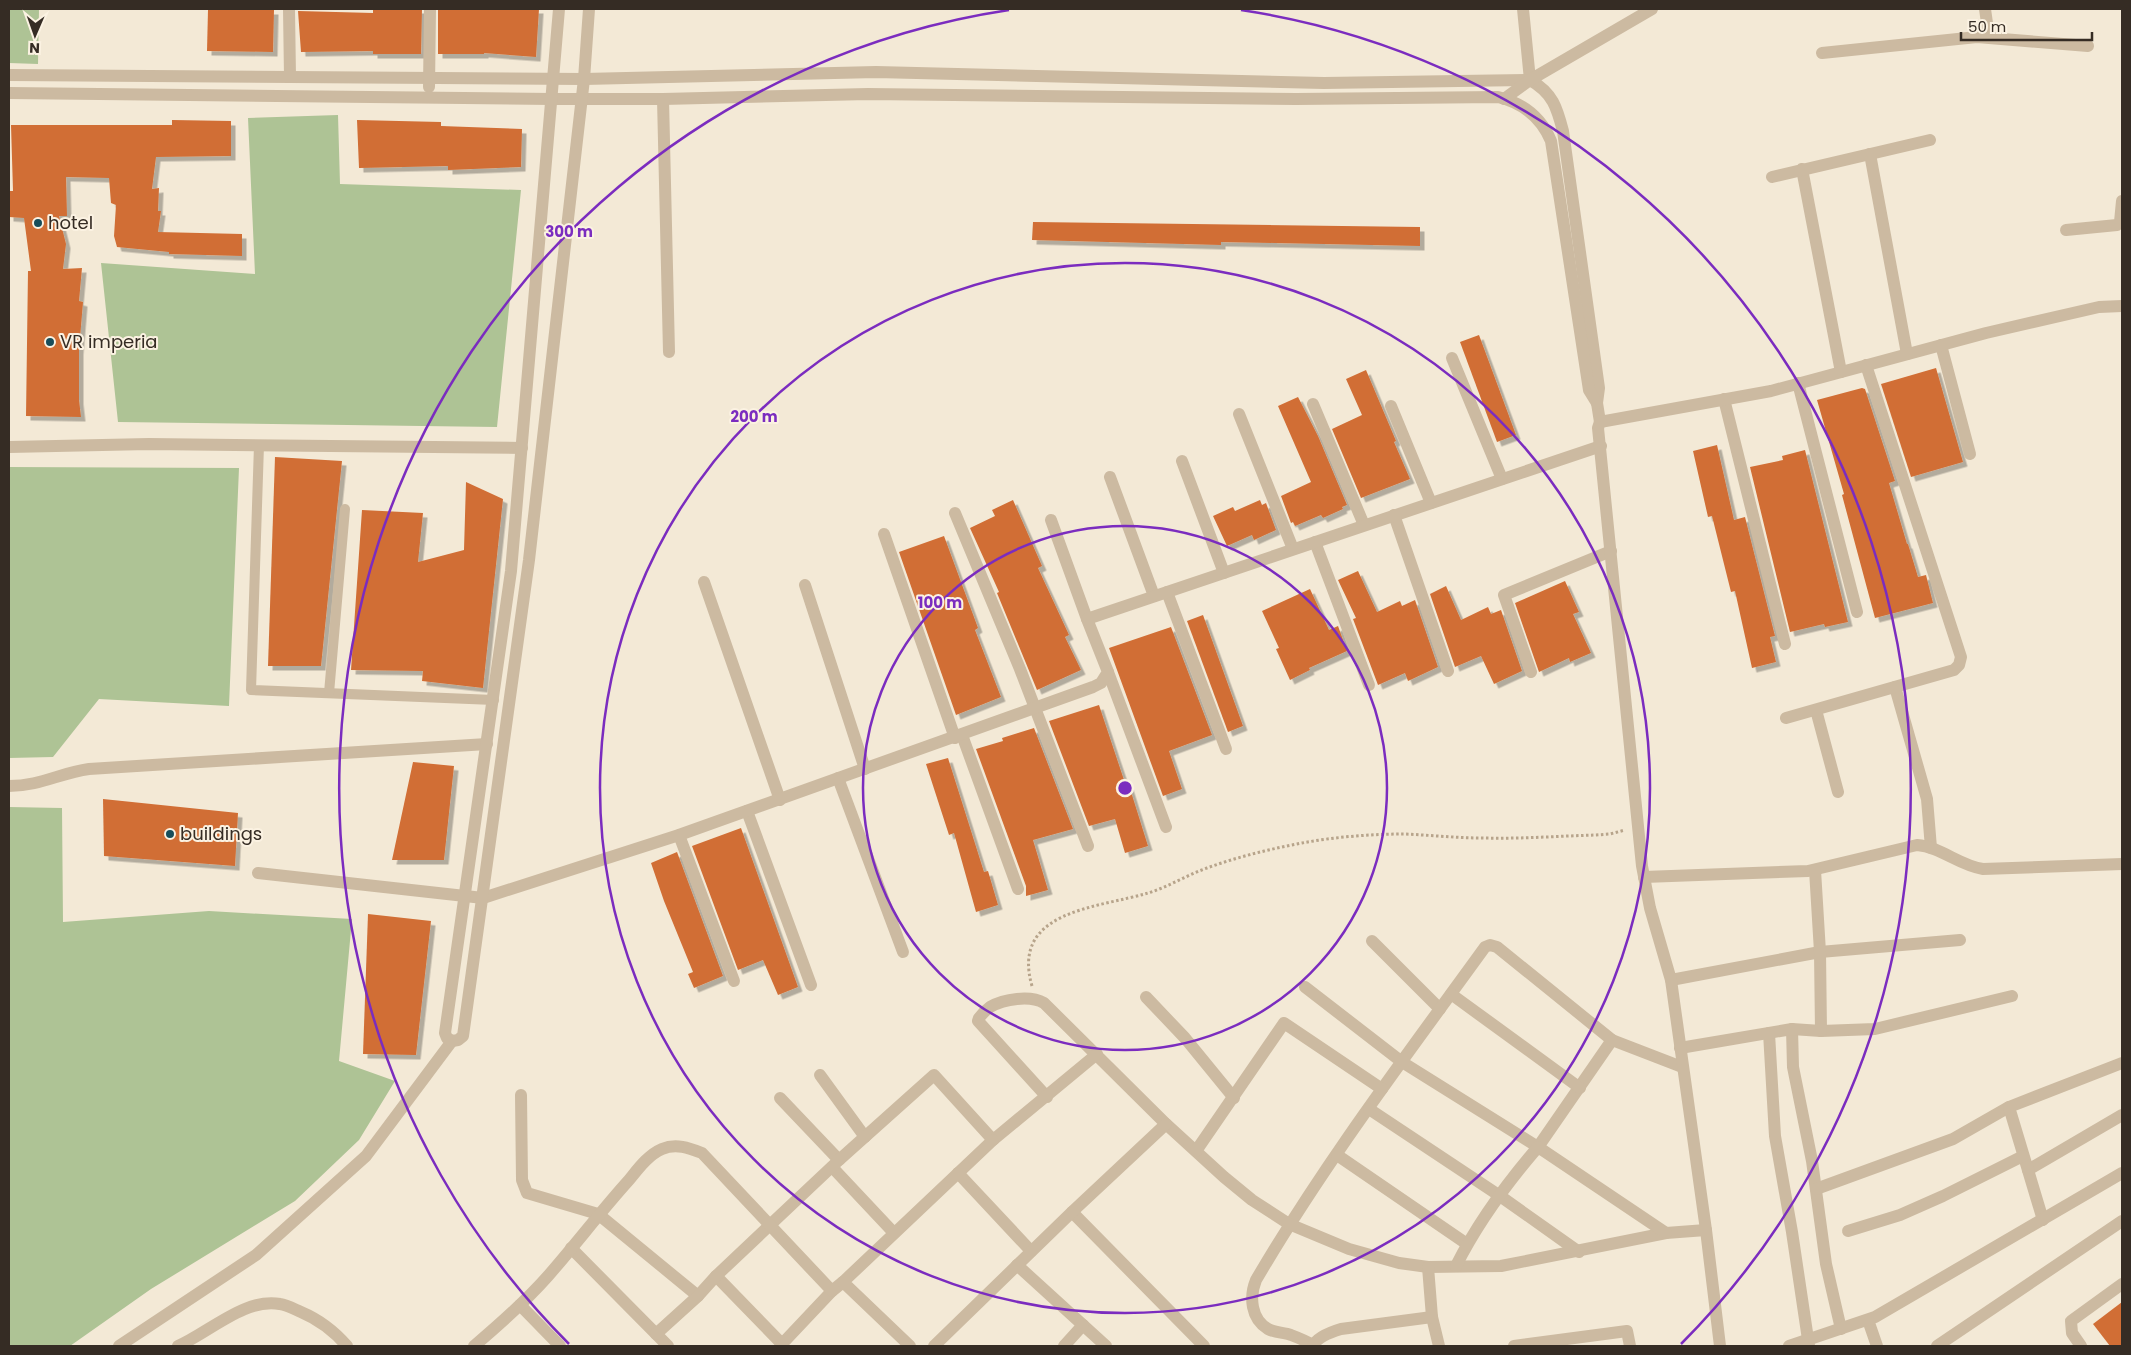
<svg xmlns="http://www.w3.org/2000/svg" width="2131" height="1355" viewBox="0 0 2131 1355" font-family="Poppins,sans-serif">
  <defs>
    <filter id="shadow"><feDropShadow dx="4.5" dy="4.5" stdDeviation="0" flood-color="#0004"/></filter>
  </defs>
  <rect width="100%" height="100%" fill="#f3e9d6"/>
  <g fill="#aec395">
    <polygon points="9,9 39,9 38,64 9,63"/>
    <polygon points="338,115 340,184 521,190 497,427 118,422 101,263 255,274 248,118"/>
    <polygon points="9,467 239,468 229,706 99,699 53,757 9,758"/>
    <polygon points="9,807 62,808 63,922 209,911 352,919 339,1061 395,1081 359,1140 295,1201 151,1289 70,1346 9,1346"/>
  </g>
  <g fill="#d16e35" filter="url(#shadow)">
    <polygon points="373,9 422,9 421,54 373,54 373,51 301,52 298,11 373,13"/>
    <polygon points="438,9 539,9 536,57 484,53 484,54 438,54"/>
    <polygon points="208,10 274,10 273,52 207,51"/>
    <polygon points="172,120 231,121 231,156 156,157 152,189 159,188 158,211 161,211 158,232 242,234 242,256 169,254 169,252 117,247 114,236 116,205 111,203 109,178 66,177 67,216 59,216 66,244 63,269 82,268 79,301 83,302 79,350 79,400 81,417 26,416 28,271 31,271 24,218 9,217 9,191 13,191 11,125 172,125"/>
    <polygon points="357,120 441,122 441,126 522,129 521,167 448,170 448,166 359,168"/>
    <polygon points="1033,222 1420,227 1420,246 1221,242 1221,245 1032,240"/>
    <polygon points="1479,335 1516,435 1497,442 1460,342"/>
    <polygon points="1936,368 1963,462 1911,477 1881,384"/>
    <polygon points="1366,370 1396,441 1394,442 1410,479 1361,498 1332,429 1362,415 1346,379"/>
    <polygon points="1862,388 1865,389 1895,481 1889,483 1907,544 1908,544 1918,577 1926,575 1933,603 1875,618 1842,495 1844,494 1817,400"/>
    <polygon points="1298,397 1318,436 1347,505 1342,507 1343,509 1323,518 1321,515 1295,526 1293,522 1291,523 1281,496 1311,482 1278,406"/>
    <polygon points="1717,445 1734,520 1745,517 1775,636 1770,637 1776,662 1752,668 1735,591 1731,592 1712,516 1708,517 1693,451"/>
    <polygon points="1805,450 1848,622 1825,627 1824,624 1790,632 1750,467 1783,460 1782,456"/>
    <polygon points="275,457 342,461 321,666 268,666"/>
    <polygon points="466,482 503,499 483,688 422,681 423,671 351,670 362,510 423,513 418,562 464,550"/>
    <polygon points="1013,500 1042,566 1038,568 1069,635 1065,637 1081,670 1037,690 997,593 999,592 970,528 995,516 992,510"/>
    <polygon points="1260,500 1262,505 1266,503 1276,530 1254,540 1252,535 1227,546 1213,516 1233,507 1235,511"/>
    <polygon points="944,536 978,628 975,630 1001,697 956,715 899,552"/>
    <polygon points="1358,571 1377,612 1400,601 1402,606 1415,600 1438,667 1408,681 1405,673 1378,685 1353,619 1356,618 1338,580"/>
    <polygon points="1565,581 1579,612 1573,614 1591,653 1570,662 1569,658 1539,672 1515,603"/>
    <polygon points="1446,586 1461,620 1488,607 1491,614 1501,610 1522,671 1494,684 1481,656 1455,667 1430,594"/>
    <polygon points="1310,589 1329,630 1338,626 1347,651 1309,668 1310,670 1290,680 1276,649 1279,648 1262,611"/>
    <polygon points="1203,615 1243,726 1228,732 1187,621"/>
    <polygon points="1171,627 1212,735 1169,751 1182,789 1163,796 1109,648"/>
    <polygon points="1099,705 1124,780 1127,779 1148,846 1125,853 1115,819 1089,826 1049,721"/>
    <polygon points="1034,728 1073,829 1033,840 1048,890 1026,896 1026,886 976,749 1003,741 1002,738"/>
    <polygon points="948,758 984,872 988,871 998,905 976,912 954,833 949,835 926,764"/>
    <polygon points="413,762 454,766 444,860 392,860"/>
    <polygon points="103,799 238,813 235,866 104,856"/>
    <polygon points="741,828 798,987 778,995 763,960 738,970 692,846"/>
    <polygon points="677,852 723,976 694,988 688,974 693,972 664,901 651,863"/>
    <polygon points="368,914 431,921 416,1055 363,1054"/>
    <polygon points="2122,1302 2122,1346 2110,1346 2093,1324"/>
  </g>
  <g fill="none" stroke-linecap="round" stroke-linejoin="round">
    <path stroke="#b7a48b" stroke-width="3" stroke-dasharray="2.5 2.5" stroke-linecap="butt" d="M1032,986C1010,910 1098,908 1148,893C1168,887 1187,875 1207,868C1237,857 1270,849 1302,843C1334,837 1371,834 1404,834C1430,835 1456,838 1483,838C1521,839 1559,836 1596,835L1610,834L1625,830"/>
    <g stroke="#ccbaa1" stroke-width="10">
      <polyline points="259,445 251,690 494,700"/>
      <polyline points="329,693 345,509"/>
    </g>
    <g stroke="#ccbaa1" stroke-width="12">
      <polyline points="289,9 290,77"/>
      <polyline points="1523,9 1530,80"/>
      <polyline points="1985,9 1989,37"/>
      <polyline points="1822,53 1977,37 2088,46"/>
      <path d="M9,75L584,79L876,72L1324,83L1530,80C1553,93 1557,108 1563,131L1599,388L1597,403L1600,422"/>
      <polyline points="429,87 430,9"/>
      <path d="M9,93L552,99H663L868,94L1296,99L1498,97C1523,103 1541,117 1551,141L1589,390L1597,403"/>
      <polyline points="663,99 669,352"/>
      <polyline points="1504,99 1530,80 1652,9"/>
      <polyline points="1870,154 1907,354"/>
      <polyline points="1802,169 1841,372"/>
      <polyline points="1772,177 1930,140"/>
      <polyline points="2066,230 2117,225 2120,222 2122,201"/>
      <polyline points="1941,345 1970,454"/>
      <polyline points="1452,358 1502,479"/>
      <polyline points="1798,383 1857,612"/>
      <polyline points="1724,399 1785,644"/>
      <polyline points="1313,404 1364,525"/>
      <polyline points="1391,406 1431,503"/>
      <polyline points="1239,414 1293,549"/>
      <polyline points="9,447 149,444 522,448"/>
      <polyline points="1182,461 1224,573"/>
      <polyline points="1110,477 1154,596"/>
      <polyline points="955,513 1020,669 1088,846"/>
      <polyline points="1394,515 1448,671"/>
      <polyline points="1051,520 1087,619"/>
      <polyline points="884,534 955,738"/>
      <polyline points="1315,542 1369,685"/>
      <polyline points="704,582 780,800"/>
      <polyline points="805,585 865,769"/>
      <polyline points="1167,592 1226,749"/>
      <polyline points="1108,672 1166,827"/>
      <polyline points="1531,672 1504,595 1611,551"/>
      <polyline points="1895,687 1927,799 1931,848"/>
      <polyline points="1816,710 1838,792"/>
      <polyline points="1786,718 1954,670 1959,665 1961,657 1866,365"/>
      <polyline points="962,735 1018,889"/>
      <polyline points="838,778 903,952"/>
      <path d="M9,786C40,786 60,773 89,769L487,744"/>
      <polyline points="747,811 811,985"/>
      <polyline points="679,835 734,981"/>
      <polyline points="258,873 483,898 679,835 1093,687 1101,683 1108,672 1087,619 1601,446"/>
      <path d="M1644,877L1808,871L1917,845C1941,847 1960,866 1983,869L2122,864"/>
      <polyline points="1372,941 1440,1009"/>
      <polyline points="1671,980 1820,952 1960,940"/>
      <path d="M1305,987L1402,1062L1538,1147L1612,1040L1497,947L1490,945L1485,947C1406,1056 1324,1164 1256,1280C1249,1297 1251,1319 1268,1329C1275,1333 1284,1332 1291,1335C1299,1338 1306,1341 1313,1345"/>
      <polyline points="1451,994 1580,1088"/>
      <polyline points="1146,997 1185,1038 1234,1098"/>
      <polyline points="1792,1029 1793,1067 1812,1161 1826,1264 1841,1329"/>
      <polyline points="1821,1031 1875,1029 2012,996"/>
      <polyline points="1769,1033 1775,1136 1792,1232 1809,1346"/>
      <polyline points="1612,1040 1682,1067"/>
      <polyline points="1680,1048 1792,1029 1821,1031 1820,952 1815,870"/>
      <polyline points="820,1075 865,1137"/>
      <polyline points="521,1095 522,1180 527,1193 598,1214 698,1296"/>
      <path d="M1047,1097L978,1021L979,1018C982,1014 986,1010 990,1007C1004,999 1030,995 1044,1003L1166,1124L1224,1177L1252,1200L1289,1224L1349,1249L1399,1263L1428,1267L1501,1266L1666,1233L1706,1230"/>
      <polyline points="780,1098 839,1160"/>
      <polyline points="1369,1109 1500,1196 1579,1252"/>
      <polyline points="1196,1151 1284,1023 1382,1089"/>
      <polyline points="1337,1155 1467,1244"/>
      <polyline points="832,1167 894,1233"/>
      <polyline points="2028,1170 2122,1115"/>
      <polyline points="958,1173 1031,1251"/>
      <polyline points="1816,1189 1953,1139 2009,1107"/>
      <polyline points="1072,1212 1204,1346"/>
      <polyline points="2043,1220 2009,1107 2122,1063"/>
      <polyline points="1848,1231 1900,1215 1943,1196 2023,1156"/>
      <polyline points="571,1248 668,1346"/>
      <polyline points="1017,1265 1106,1346"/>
      <path d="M1456,1266C1477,1224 1507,1183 1538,1147L1666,1233"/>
      <polyline points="716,1276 782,1344 780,1346"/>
      <polyline points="520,1305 560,1346"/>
      <polyline points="1432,1317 1439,1346"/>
      <polyline points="1868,1320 1877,1346"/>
      <polyline points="656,1334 698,1296 716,1276 839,1160 934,1075 993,1140 1097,1054"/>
      <polyline points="782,1344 832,1291"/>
      <polyline points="119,1346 256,1255 366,1156 452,1041"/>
      <path d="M178,1346C208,1333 246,1297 280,1304C287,1305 294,1309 301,1312C320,1320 334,1331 347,1346"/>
      <path d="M474,1346C500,1324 526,1301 548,1276C576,1244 601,1211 629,1180C638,1169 648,1155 662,1149C676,1143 689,1148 702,1153L832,1291L843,1282"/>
      <polyline points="910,1346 843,1282 993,1140"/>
      <polyline points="934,1346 1072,1212 1166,1124"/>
      <polyline points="1064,1346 1083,1325"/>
      <path d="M1313,1346C1317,1337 1331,1332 1341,1329L1432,1317L1428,1267"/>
      <polyline points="1514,1346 1627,1331 1630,1346"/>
      <polyline points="1789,1346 1875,1317 2122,1173"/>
      <polyline points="1937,1346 2122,1221"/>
      <polyline points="2081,1346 2072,1333 2071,1321 2122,1284"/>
    </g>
    <g stroke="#ccbaa1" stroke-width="12">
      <polyline points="559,9 511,571 445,1033 447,1038 452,1041 458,1040 463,1036 529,560 584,79 589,9"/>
      <polyline points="1720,1346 1706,1230 1671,980 1650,908 1642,866 1598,428 1600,422 1771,391 1986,333 2099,307 2122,306"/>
    </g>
  </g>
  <g fill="none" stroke="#7b2cbf" stroke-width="2.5">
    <circle cx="1125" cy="788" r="262"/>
    <circle cx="1125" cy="788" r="525"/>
    <path d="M569 1344A787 787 0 0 1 1009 10M1241 10A787 787 0 0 1 1681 1344"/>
  </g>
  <g fill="#174d5a" stroke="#fbf2e2" stroke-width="2">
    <circle cx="38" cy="223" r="5"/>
    <circle cx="50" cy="342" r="5"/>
    <circle cx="170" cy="834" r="5"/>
  </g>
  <g text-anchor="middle" stroke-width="4" stroke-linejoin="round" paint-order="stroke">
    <g font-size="18" fill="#352c24" stroke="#fbf2e2" text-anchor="start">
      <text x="48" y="229">hotel</text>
      <text x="60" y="348">VR imperia</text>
      <text x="180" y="840">buildings</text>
    </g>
  </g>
  <circle cx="1125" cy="788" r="8" fill="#7b2cbf" stroke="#fbf2e2" stroke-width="2.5"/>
  <g font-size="15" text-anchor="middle" font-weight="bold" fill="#7b2cbf" stroke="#fbf2e2" stroke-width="4" stroke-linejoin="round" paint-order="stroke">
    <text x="569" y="237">300 m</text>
    <text x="754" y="422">200 m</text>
    <text x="940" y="608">100 m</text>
  </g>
  <rect width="2131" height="1355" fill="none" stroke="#352c24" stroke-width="20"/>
  <g transform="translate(35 35) rotate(182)" stroke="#fbf2e2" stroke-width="4" paint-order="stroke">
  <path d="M0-4L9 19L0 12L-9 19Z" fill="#352c24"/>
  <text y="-8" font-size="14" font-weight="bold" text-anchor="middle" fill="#352c24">N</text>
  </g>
  <path d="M1961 32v8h131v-8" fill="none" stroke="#352c24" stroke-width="2.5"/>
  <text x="1968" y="32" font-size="15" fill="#352c24" stroke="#fbf2e2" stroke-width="4" paint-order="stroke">50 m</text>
</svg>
